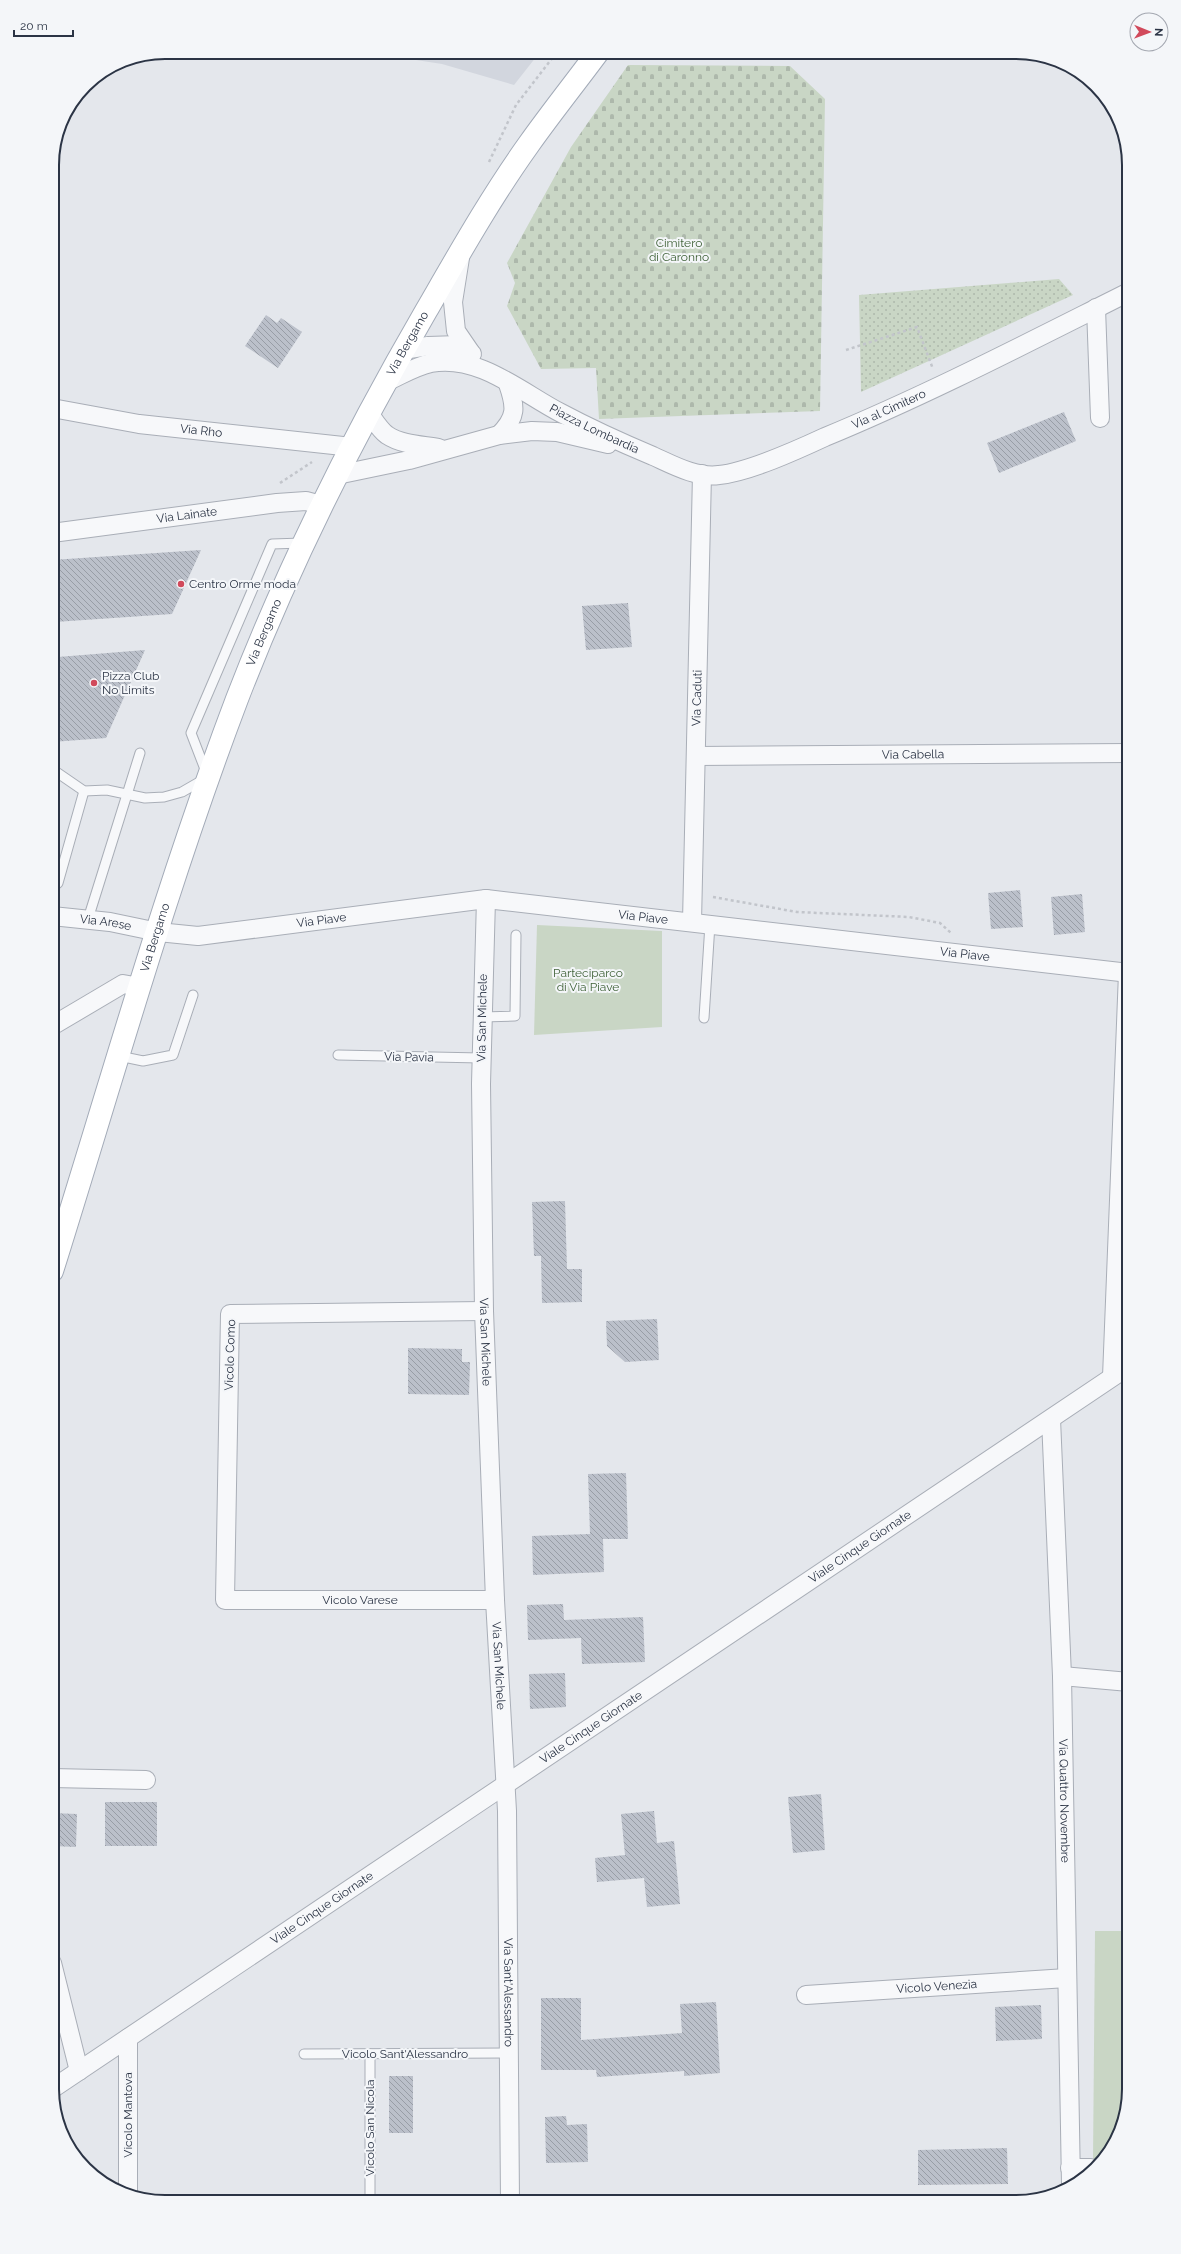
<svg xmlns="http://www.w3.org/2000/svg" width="1181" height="2254" viewBox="0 0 1181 2254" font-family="Raleway,sans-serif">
  <defs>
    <pattern id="grass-dots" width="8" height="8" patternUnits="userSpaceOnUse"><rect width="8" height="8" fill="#c9d6c5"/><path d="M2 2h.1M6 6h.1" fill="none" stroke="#adb8ab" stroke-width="1.8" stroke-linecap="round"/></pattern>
    <pattern id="cemetery-stones" width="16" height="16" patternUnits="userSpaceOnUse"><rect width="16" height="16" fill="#c9d6c5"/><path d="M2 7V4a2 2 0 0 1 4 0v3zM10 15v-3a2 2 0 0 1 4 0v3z" fill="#adb8ab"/></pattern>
    <pattern id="building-back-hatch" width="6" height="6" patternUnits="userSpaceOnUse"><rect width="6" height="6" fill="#bbc0ca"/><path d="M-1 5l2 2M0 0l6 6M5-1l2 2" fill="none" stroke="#989da6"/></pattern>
  </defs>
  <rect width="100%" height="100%" fill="#e4e7ec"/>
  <polygon fill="#d2d6de" points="364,52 540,52 514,85 442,64"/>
  <polygon fill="url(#grass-dots)" points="1059,279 1073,295 861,392 859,295"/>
  <polygon fill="url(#cemetery-stones)" points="628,65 790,66 825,99 820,411 599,419 596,368 541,369 507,306 515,283 507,263 571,147"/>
  <g fill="#c9d6c5">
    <polygon points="537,925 662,931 662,1027 534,1035"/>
    <polygon points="1095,1931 1129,1931 1129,2089 1110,2152 1099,2161 1093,2161"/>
  </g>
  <g fill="url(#building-back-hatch)">
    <polygon points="266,315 277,323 281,318 302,332 278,368 245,346"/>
    <polygon points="1064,412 1076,441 999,473 987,443"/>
    <polygon points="201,550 172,614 55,622 52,560"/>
    <polygon points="628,603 632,647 586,650 582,606"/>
    <polygon points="145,650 106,738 52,742 52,710 58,709 58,657"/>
    <polygon points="1020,890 1023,927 991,929 988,893"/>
    <polygon points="1082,894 1085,932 1054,935 1051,897"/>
    <polygon points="565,1201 567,1269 582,1269 582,1302 542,1303 541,1256 534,1256 532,1202"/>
    <polygon points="657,1319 659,1360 625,1362 607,1346 606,1321"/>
    <polygon points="408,1348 462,1349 462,1362 470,1362 469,1395 408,1394"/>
    <polygon points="626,1473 628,1539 603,1539 604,1572 533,1575 532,1536 590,1534 588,1474"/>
    <polygon points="563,1604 564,1620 643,1617 645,1662 582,1664 581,1638 528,1640 527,1605"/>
    <polygon points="565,1673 566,1707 530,1709 529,1674"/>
    <polygon points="821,1794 825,1850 793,1853 788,1797"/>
    <rect x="105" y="1802" width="52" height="44"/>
    <polygon points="654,1811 657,1843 674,1841 680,1904 647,1907 644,1878 597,1882 595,1858 625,1855 621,1814"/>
    <polygon points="52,1813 77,1814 76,1847 52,1846"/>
    <polygon points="541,1998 581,1998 581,2040 682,2033 680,2004 716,2002 720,2073 684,2076 684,2071 597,2077 596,2070 541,2070"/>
    <polygon points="1041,2005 1042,2039 996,2041 995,2007"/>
    <rect x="389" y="2076" width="24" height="57"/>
    <polygon points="566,2116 567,2125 587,2124 588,2162 546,2163 545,2117"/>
    <polygon points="1007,2148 1008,2184 918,2185 918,2150"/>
  </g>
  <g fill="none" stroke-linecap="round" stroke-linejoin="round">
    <g stroke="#a9aeb7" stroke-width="11">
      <g id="lane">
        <polyline points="52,769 84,791 107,790 145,798 164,797 182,792 208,777 191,733 272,544 302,543"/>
        <polyline points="52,888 58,883 84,791"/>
        <polyline points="88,919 140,753"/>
        <polyline points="482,1017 515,1016 516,935"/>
        <polyline points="704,1018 710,924"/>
        <polyline points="338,1055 481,1058"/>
        <polyline points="119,1056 143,1061 173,1055 193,995"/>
        <polyline points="304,2054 507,2053"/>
        <polyline points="370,2202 370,2054"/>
      </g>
    </g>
    <g stroke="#a9aeb7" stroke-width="20">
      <g id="street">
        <polyline points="460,258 453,302 456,331 471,353"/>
        <polyline points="1096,308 1100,418"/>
        <polyline points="403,350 428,346 459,345 472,354"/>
        <path id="s1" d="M384,384L390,380C403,374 417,366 431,363C479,354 522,393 561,413C591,429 622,443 653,456C673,465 696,478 719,475C749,472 797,450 825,437C929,394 1029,342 1129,292"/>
        <path id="s2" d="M52,408L139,424L352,447"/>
        <path d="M369,413C374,420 380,430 387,435C402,445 422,445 439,448"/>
        <path d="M499,435C517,417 516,407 508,384"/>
        <polyline points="337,475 409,460 499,435 532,431 557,432 608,444"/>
        <path id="s3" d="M52,533L277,503L306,501L321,505"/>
        <path id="s4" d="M696,756L1129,753"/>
        <path id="s5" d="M486,899L481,1084L484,1311L495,1600L507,1811L510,2202"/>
        <path id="s6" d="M52,916L110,922L158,932L198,936L486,899L1129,973"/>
        <path id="s7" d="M692,922L702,474"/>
        <polyline points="52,1026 123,984 140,987"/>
        <path id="s8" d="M484,1311L230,1314L225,1600H495"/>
        <polyline points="1112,1377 1128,973"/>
        <path id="s9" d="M1051,1419L1062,1676L1071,2184"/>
        <polyline points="1062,1676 1129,1682"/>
        <polyline points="52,1778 146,1780"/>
        <polyline points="52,1963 79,2071"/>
        <path id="s10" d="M806,1995L1067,1978"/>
        <polyline points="128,2038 128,2191"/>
        <path id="s11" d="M52,2089L1129,1366"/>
        <polyline points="1070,2168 1091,2168"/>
      </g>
    </g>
    <g stroke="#a3abb8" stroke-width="24">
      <g id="primary">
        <path id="s12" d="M52,1271C112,1080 166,886 237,699C289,564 354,435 426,311C459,254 491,197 529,144C551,113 575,83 598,52"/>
      </g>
    </g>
    <g stroke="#c2c5cb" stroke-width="2.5" stroke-dasharray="3 3" stroke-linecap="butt">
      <polyline points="489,162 516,105 557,52"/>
      <polyline points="846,350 917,327 933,369"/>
      <polyline points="280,483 312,462"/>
      <polyline points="713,897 797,912 909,917 940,923 951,933"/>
    </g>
    <use href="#lane" stroke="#f7f8fa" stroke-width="9"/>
    <use href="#street" stroke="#f7f8fa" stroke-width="18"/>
    <use href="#primary" stroke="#fff" stroke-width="22"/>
  </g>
  <g fill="#d1495b" stroke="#f4f6f9" stroke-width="1.5">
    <circle cx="181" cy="584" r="4"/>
    <circle cx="94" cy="683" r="4"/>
  </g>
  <g text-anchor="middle" stroke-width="4" stroke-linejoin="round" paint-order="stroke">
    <g font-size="12" fill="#3f6138" stroke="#f4f6f9">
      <text x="679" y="247">Cimitero<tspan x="679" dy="14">di Caronno</tspan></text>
      <text x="588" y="977">Parteciparco<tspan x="588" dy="14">di Via Piave</tspan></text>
    </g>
    <g font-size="12" fill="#2b3445" stroke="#f4f6f9">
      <text dy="4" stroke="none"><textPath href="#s12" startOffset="996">Via Bergamo</textPath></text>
      <text dy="4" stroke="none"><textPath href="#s1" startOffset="548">Via al Cimitero</textPath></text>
      <text dy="4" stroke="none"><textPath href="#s1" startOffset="231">Piazza Lombardia</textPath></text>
      <text dy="4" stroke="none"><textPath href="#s2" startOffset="151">Via Rho</textPath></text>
      <text dy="4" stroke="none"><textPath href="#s3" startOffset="136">Via Lainate</textPath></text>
      <text dy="4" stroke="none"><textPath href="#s12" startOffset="673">Via Bergamo</textPath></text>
      <text dy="4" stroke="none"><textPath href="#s7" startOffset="224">Via Caduti</textPath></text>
      <text dy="4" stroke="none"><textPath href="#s4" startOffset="217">Via Cabella</textPath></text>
      <text dy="4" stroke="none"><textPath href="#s6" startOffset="596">Via Piave</textPath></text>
      <text dy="4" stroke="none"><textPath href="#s6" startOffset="272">Via Piave</textPath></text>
      <text dy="4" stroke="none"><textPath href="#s6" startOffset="54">Via Arese</textPath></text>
      <text dy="4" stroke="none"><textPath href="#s12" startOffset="349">Via Bergamo</textPath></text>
      <text dy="4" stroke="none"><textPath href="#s6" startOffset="920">Via Piave</textPath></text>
      <text transform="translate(482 1018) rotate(-89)" y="4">Via San Michele</text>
      <text transform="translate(409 1057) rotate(1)" y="4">Via Pavia</text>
      <text dy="4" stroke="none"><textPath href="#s5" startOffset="443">Via San Michele</textPath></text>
      <text transform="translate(230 1355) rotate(-88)" y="4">Vicolo Como</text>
      <text dy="4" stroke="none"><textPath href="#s11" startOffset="973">Viale Cinque Giornate</textPath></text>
      <text dy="4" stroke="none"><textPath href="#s8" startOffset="675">Vicolo Varese</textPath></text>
      <text dy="4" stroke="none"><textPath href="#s5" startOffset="767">Via San Michele</textPath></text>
      <text dy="4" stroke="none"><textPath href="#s11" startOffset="649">Viale Cinque Giornate</textPath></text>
      <text dy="4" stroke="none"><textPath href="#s9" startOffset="382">Via Quattro Novembre</textPath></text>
      <text dy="4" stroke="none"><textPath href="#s11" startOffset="325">Viale Cinque Giornate</textPath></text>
      <text dy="4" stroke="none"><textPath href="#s10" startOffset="131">Vicolo Venezia</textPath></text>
      <text dy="4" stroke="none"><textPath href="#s5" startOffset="1094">Via Sant'Alessandro</textPath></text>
      <text x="405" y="2058">Vicolo Sant'Alessandro</text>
      <text transform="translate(128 2115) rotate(-90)" y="4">Vicolo Mantova</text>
      <text transform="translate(370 2128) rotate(-90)" y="4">Vicolo San Nicola</text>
    </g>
    <g font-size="12" fill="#2b3445" stroke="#f4f6f9" text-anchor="start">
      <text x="189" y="588">Centro Orme moda</text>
      <text x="102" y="680">Pizza Club<tspan x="102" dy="14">No Limits</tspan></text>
    </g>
  </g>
  <path d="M0 0H1181V2254H0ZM165 59H1016A106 106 0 0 1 1122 165V2089A106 106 0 0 1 1016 2195H165A106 106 0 0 1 59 2089V165A106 106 0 0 1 165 59Z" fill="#f4f6f9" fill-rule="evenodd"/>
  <path fill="none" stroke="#2b3445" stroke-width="2" d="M165 59H1016A106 106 0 0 1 1122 165V2089A106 106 0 0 1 1016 2195H165A106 106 0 0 1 59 2089V165A106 106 0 0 1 165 59Z"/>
  <g transform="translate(1149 32) rotate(91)"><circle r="19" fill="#f4f6f9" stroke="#a4a8b1"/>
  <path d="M0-3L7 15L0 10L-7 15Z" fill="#d1495b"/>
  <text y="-6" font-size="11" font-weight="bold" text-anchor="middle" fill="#2b3445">N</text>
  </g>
  <path d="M14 30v6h59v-6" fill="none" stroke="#2b3445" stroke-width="2"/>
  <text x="20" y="30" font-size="12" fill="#2b3445" stroke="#f4f6f9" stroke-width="3" paint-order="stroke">20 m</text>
</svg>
